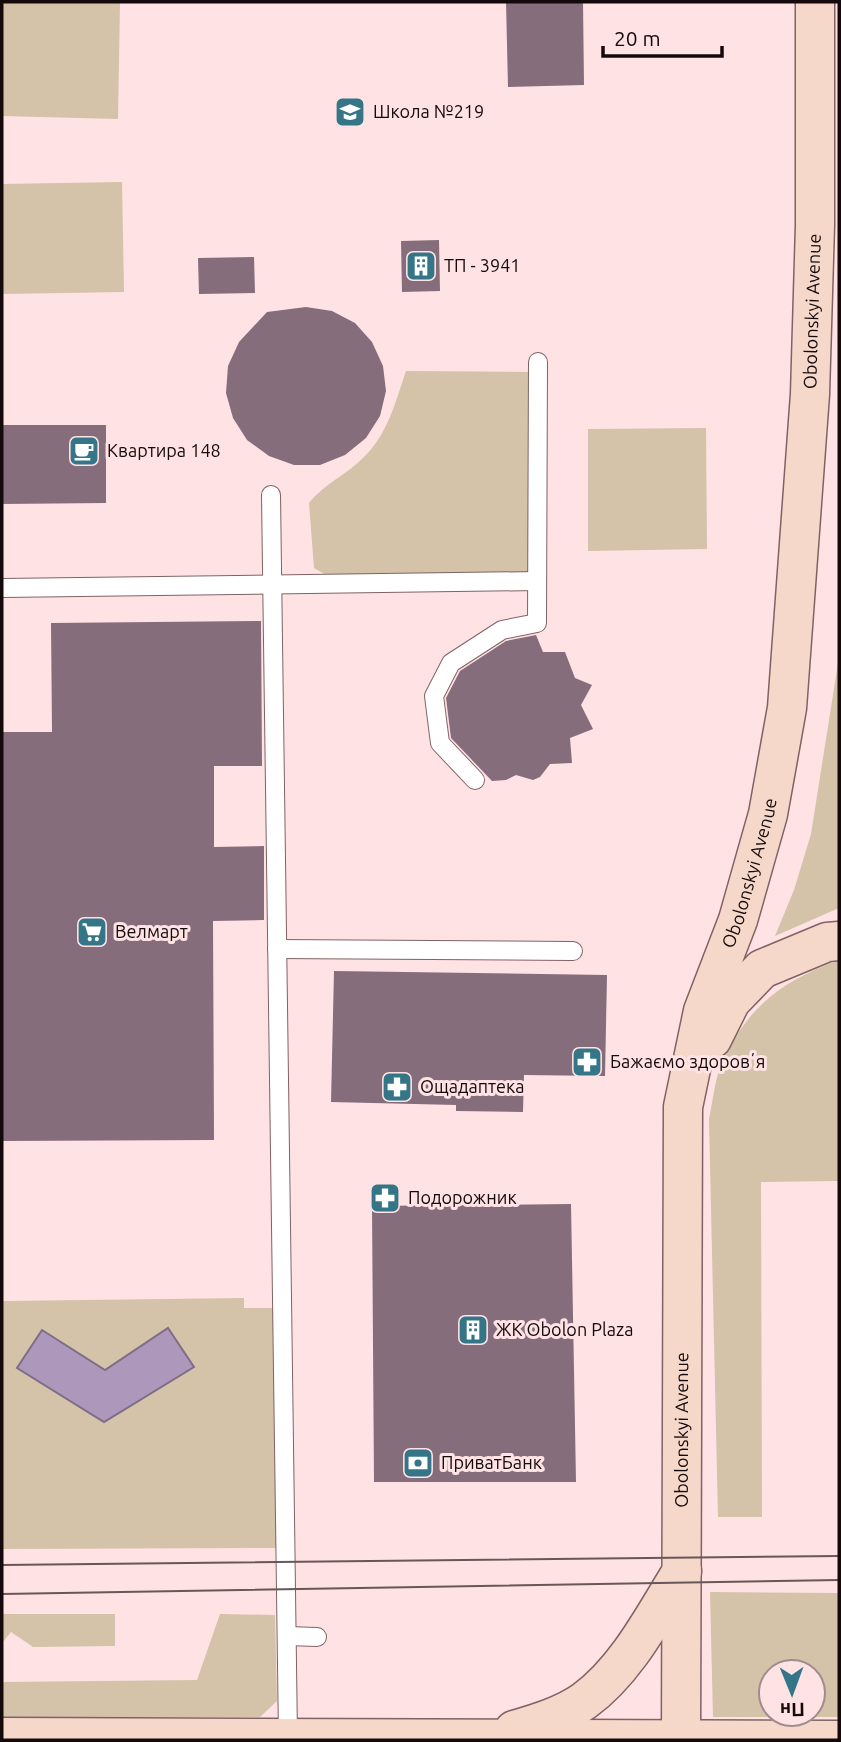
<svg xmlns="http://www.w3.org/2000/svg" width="841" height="1742" viewBox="0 0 841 1742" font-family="Ubuntu,sans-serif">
  <rect width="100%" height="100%" fill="#ffe2e4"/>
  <g fill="#d4c2a9" fill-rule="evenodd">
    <polygon points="2,2 120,2 118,119 2,116"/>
    <polygon points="122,182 124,292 2,294 2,184"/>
    <path d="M406,371L533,372L532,576H328L314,568L309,503C325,483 346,475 363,458C388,434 395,403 406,371Z"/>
    <polygon points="706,428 707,549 588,551 588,429"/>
    <polygon points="839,657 839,908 775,936 794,890 811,834"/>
    <path d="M839,960V1181L761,1182L762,1517H718L709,1119C713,1100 715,1077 723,1060C750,1004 783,981 839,960Z"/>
    <polygon points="244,1298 244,1308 273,1308 278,1548 2,1549 3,1301"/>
    <path d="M710,1592L839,1593V1717H713ZM771,1672H813V1714H771Z"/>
    <polygon points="2,1614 115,1614 115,1646 33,1647 11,1632 2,1643"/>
    <polygon points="220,1614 275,1615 277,1701 260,1717 2,1717 2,1682 197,1680"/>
  </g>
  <polygon fill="#ad98bc" stroke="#7f6d87" stroke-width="2" points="168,1328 194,1367 104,1422 17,1368 42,1330 105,1370"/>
  <g fill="#866d7c">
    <polygon points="506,2 583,2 584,85 508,87"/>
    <polygon points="439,240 440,291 402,292 401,241"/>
    <polygon points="254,257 255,293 199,294 198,258"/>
    <polygon points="306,307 332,311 355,323 372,342 383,366 386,391 380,416 366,438 345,455 320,465 294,465 269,456 247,440 233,418 226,393 228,366 239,342 267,312"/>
    <polygon points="2,425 106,425 106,503 2,504"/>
    <polygon points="261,621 262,766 214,766 214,847 264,846 264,920 213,921 214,1140 2,1141 2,732 52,732 51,623"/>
    <polygon points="536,635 543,652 565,652 575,678 592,685 581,705 593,729 570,738 572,763 550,764 540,777 533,780 516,775 506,780 492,781 451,738 446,698 460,671 506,641"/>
    <polygon points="334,971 607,975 605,1076 524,1075 523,1112 456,1111 456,1105 331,1102"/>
    <polygon points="571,1204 576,1482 374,1482 372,1206"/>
  </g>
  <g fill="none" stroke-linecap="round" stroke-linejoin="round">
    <g stroke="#806264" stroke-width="20">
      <g id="service">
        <polyline points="271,495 288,1737"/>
        <polyline points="2,588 537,581"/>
        <polyline points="475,780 440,743 434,696 451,663 502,630 537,623 538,362"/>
        <polyline points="277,949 573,951"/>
        <polyline points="287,1636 317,1637"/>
      </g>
    </g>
    <g stroke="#806264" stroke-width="41">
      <g id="secondary">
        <polyline points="712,1039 731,1001 762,969 827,942 839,941"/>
        <path d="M514,1730C538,1723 564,1715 584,1701C627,1670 655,1614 682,1571"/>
        <polyline points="2,1737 839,1740"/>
        <path id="s1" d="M681,1740L683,1107L703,1011L738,920L768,814L787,708L810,394L815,225V2"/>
      </g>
    </g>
    <use href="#service" stroke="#fff" stroke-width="18"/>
    <use href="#secondary" stroke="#f6d8ca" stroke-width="38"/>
    <g stroke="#685758" stroke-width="2">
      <polyline points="2,1565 839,1556"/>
      <polyline points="2,1594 839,1580"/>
    </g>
  </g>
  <defs>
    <g id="school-square" transform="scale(1.575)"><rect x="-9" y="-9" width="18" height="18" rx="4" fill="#347688" stroke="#ffe2e4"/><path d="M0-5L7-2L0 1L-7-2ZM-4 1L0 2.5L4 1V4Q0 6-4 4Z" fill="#fff"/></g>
    <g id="building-square" transform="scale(1.575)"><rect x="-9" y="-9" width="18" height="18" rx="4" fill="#347688" stroke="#ffe2e4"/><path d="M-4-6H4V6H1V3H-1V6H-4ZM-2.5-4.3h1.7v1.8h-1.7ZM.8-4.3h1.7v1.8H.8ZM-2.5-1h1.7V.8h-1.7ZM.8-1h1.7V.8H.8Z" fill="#fff"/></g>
    <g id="cafe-square" transform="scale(1.575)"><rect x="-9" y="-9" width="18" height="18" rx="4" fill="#347688" stroke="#ffe2e4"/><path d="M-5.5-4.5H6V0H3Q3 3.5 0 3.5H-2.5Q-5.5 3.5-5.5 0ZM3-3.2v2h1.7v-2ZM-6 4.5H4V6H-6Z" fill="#fff"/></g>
    <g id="supermarket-square" transform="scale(1.575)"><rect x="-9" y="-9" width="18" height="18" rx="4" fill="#347688" stroke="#ffe2e4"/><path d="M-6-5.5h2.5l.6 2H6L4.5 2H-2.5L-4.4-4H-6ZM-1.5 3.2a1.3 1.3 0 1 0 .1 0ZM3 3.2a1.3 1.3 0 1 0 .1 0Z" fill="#fff"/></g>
    <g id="pharmacy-square" transform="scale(1.575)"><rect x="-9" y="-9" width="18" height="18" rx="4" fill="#347688" stroke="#ffe2e4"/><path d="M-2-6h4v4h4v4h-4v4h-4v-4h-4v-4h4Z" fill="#fff"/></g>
    <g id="bank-square" transform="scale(1.575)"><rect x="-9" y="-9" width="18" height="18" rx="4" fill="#347688" stroke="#ffe2e4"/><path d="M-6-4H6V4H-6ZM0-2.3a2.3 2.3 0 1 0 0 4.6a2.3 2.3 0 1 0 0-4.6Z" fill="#fff"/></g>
  </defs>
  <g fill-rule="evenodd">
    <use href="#school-square" x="350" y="112"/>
    <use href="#building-square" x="421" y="266"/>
    <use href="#cafe-square" x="84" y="451"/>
    <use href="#supermarket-square" x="92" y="932"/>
    <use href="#pharmacy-square" x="587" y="1062"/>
    <use href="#pharmacy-square" x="397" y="1087"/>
    <use href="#pharmacy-square" x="385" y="1198"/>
    <use href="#building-square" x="473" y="1330"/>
    <use href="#bank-square" x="418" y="1463"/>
  </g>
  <g text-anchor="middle" stroke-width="6" stroke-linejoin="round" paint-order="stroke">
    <g font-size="18" fill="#150a0b" stroke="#ffe2e4" text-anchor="start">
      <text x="373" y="118">Школа №219</text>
      <text x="444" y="272">ТП - 3941</text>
      <text x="107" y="457">Квартира 148</text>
      <text x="115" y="938">Велмарт</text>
      <text x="610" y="1068">Бажаємо здоровʼя</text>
      <text x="420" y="1093">Ощадаптека</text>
      <text x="408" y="1204">Подорожник</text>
      <text x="496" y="1336">ЖК Obolon Plaza</text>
      <text x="441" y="1469">ПриватБанк</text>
    </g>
    <g font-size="18" fill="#150a0b" stroke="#ffe2e4">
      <text dy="6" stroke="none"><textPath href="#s1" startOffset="1444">Obolonskyi Avenue</textPath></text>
      <text dy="6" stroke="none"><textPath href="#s1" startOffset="877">Obolonskyi Avenue</textPath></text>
      <text dy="6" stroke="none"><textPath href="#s1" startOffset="310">Obolonskyi Avenue</textPath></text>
    </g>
  </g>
  <rect width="841" height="1742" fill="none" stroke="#150a0b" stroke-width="7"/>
  <g transform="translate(792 1693) rotate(179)"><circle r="33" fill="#ffe2e4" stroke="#a18c8d" stroke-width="2"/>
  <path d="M0-5L12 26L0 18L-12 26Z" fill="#347688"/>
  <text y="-10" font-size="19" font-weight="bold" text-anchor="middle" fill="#150a0b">Пн</text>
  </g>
  <path d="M603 46v10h119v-10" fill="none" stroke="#150a0b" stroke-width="3.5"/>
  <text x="614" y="46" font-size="21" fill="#150a0b" stroke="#ffe2e4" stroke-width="5" paint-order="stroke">20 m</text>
</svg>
